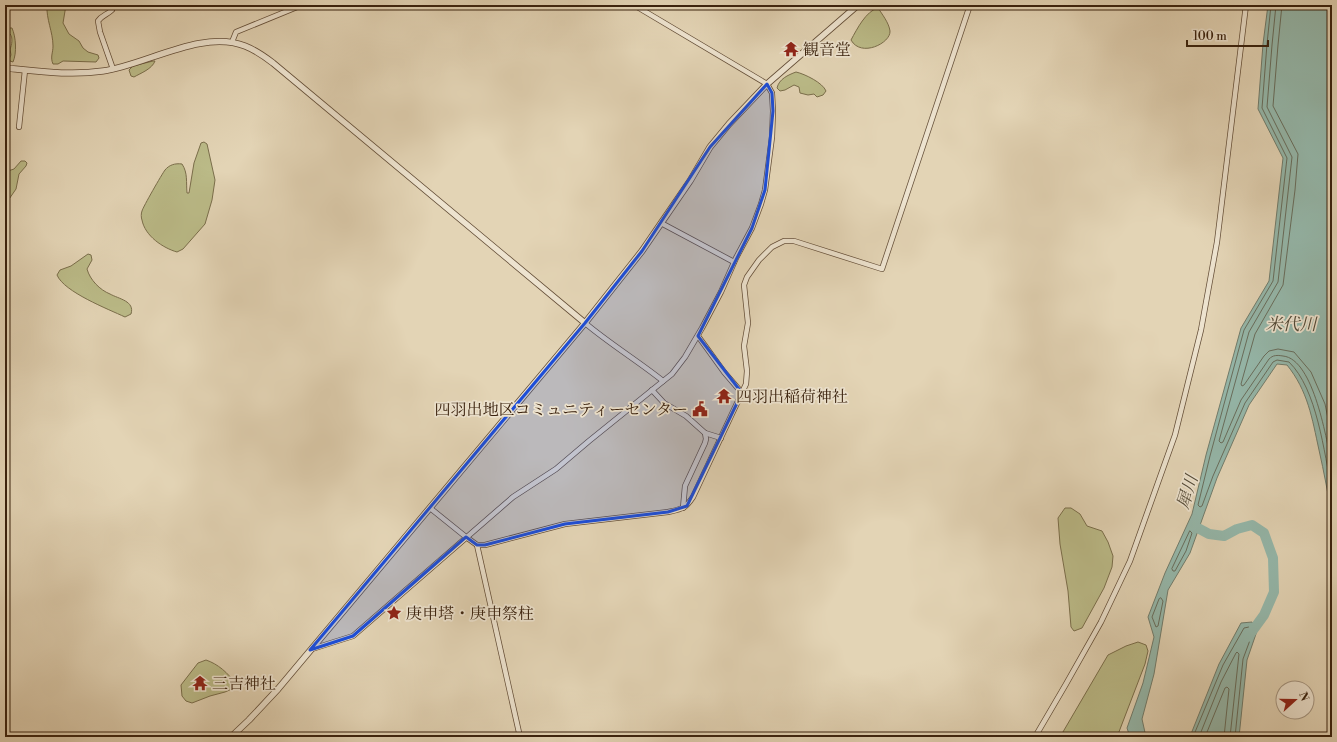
<svg xmlns="http://www.w3.org/2000/svg" width="1337" height="742" viewBox="0 0 1337 742" font-family="'Libre Bodoni','Noto Serif JP',serif">
  <rect width="100%" height="100%" fill="#e3d4b5"/>
  <filter id="stains"><feTurbulence type="fractalNoise" baseFrequency=".005" numOctaves="4"/><feColorMatrix values="0 0 0 0 .2 0 0 0 0 .09 0 0 0 0 .02 0 0 0 .5 -.17"/></filter>
  <radialGradient id="worn" r=".72"><stop offset=".6" stop-color="#630" stop-opacity="0"/><stop offset="1" stop-color="#630" stop-opacity=".3"/></radialGradient>
  <g fill="#bb8" stroke="#7a6e4b">
    <path d="M47,5H66L63,23L69,34L79,41L83,48L88,52L98,55L99,58L96,62L63,61L58,64H53C50,57 53,53 53,46C53,32 46,19 47,5Z"/>
    <path d="M878,8C882,14 889,23 890,31C891,43 861,58 851,40C857,29 866,11 878,8Z"/>
    <path d="M5,28H12C16,37 17,53 13,62L10,61L9,59L11,55L10,49C12,45 13,37 10,34H5Z"/>
    <path d="M153,61H155C152,69 141,73 134,77L131,76L129,70L133,66Z"/>
    <path d="M796,72C805,74 823,83 826,91L823,95L817,97L814,94L808,95L800,93L799,87L794,85L785,90L780,91L777,88C779,79 788,75 796,72Z"/>
    <path d="M204,142L207,144L215,180L212,200L205,224L183,249L177,252C163,248 145,236 142,220C141,218 141,213 142,211C143,207 162,174 165,170C169,165 175,163 182,164C188,173 186,182 187,193H189L194,163L201,143Z"/>
    <polygon points="21,161 25,161 27,163 26,166 19,174 16,189 5,205 5,172 14,169"/>
    <path d="M88,254L91,255L92,260L87,269C90,280 100,290 110,294C119,299 135,301 131,314L125,317C108,309 64,292 57,275L60,270L71,266Z"/>
    <polygon points="1065,508 1071,508 1080,514 1087,526 1102,531 1108,542 1113,556 1112,567 1104,588 1082,628 1074,631 1071,627 1068,591 1060,544 1058,518"/>
    <polygon points="1138,642 1146,645 1148,651 1145,664 1117,737 1060,737 1108,655 1126,646"/>
    <path d="M206,660C218,664 228,673 235,683L232,689L225,692L210,696L192,703L186,701L182,696L181,685L198,663Z"/>
  </g>
  <g fill="#95b8ab" stroke="#717c6c">
    <path d="M1268,5H1332V516C1328,494 1324,472 1319,450C1312,418 1308,391 1287,365L1277,364L1249,405L1217,478L1190,553L1168,590L1154,674L1142,719L1146,737H1130L1127,728L1143,683L1154,637L1148,617L1165,573L1192,514L1206,455L1241,328L1269,281L1283,158L1258,109L1263,44Z"/>
    <polygon points="1252,622 1257,631 1247,660 1239,737 1186,737 1191,734 1219,664 1241,623"/>
  </g>
  <g fill="none" stroke-linecap="round" stroke-linejoin="round">
    <g stroke="#686d5c" stroke-width="1">
      <path d="M1271,5L1267,44L1262,108L1287,158L1273,281L1244,330L1210,456L1198,505L1200,507L1202,506L1213,476L1245,403L1273,362L1277,360L1289,362C1317,389 1324,452 1332,491"/>
      <path d="M1276,5L1272,45L1267,107L1292,157L1278,282L1249,332L1219,441L1221,443L1223,442L1241,400L1269,359C1273,355 1277,355 1283,356C1314,359 1327,442 1332,467"/>
      <polyline points="1282,5 1278,45 1273,106 1298,154 1295,190 1283,285 1255,334 1241,384 1242,386 1244,385 1264,356 1269,351 1278,349 1294,352 1311,372 1325,404 1332,438"/>
      <polygon points="1190,531 1192,533 1186,551 1175,571 1173,571 1172,569"/>
      <polygon points="1161,598 1163,601 1158,626 1156,627 1152,617 1159,599"/>
      <polyline points="1193,737 1223,665 1244,628 1249,627 1253,632 1243,659 1235,737"/>
      <polyline points="1199,737 1221,682 1236,653 1237,652 1239,654 1230,737"/>
      <polyline points="1205,737 1225,688 1227,687 1229,689 1224,737"/>
    </g>
    <polyline stroke="#95b8ab" stroke-width="10" points="1196,519 1194,526 1209,534 1224,536 1237,529 1252,525 1264,533 1273,558 1274,592 1264,615 1248,637"/>
    <g stroke="#644e38" stroke-width="6">
      <g id="minor">
        <path d="M112,10C107,15 102,15 98,21L100,32L113,69"/>
        <polyline points="232,42 236,32 302,5"/>
        <polyline points="19,127 25,70"/>
        <polyline points="661,223 734,262"/>
        <path d="M585,323C610,344 638,361 663,381"/>
        <polyline points="698,336 724,372 742,393"/>
        <polyline points="652,390 664,403 686,416 705,433 721,438"/>
        <path d="M430,508L466,537L477,545H485L565,524L668,512C682,509 685,509 693,497L746,384L747,371L744,346L748,323L744,285L747,277L759,260L772,247L784,241H794L882,269L970,5"/>
        <polyline points="683,508 685,486 705,443 706,439 705,433"/>
        <polyline points="477,545 520,737"/>
        <polyline points="312,649 353,636 513,497 556,469 589,441 672,374 685,357 702,328 721,292 736,258 752,228 761,204 765,190 772,137 773,111 772,93 767,84 634,5"/>
        <polyline points="1035,737 1066,684 1101,622 1130,561 1175,435 1201,330 1217,242 1246,5"/>
      </g>
    </g>
    <g stroke="#644e38" stroke-width="7">
      <g id="tertiary">
        <path d="M5,68C37,71 70,76 103,71C146,65 202,29 245,46C255,50 264,56 273,63L585,323"/>
        <polyline points="231,737 249,720 278,689 585,323 642,251 690,181 710,147 729,124 767,84 858,5"/>
      </g>
    </g>
    <use href="#minor" stroke="#ede3cf" stroke-width="4.5"/>
    <use href="#tertiary" stroke="#ede3cf" stroke-width="5.5"/>
  </g>
  <path fill="#1d4ed8" fill-opacity="0.2" stroke="#1d4ed8" stroke-width="3" stroke-linejoin="round" d="M767,84L772,93L773,111L765,190L752,228L698,336L742,393L687,506L668,512L565,524L485,545H477L466,537L353,636L310,650L585,323L642,251L710,147Z"/>
  <defs>
    <g id="temple-bare" transform="scale(1.2)"><path d="M0-6L5-2H3V0L6.5 2.5H4V6H1.5V3h-3V6H-4V2.5H-6.5L-3 0V-2H-5Z" fill="#8f2418" stroke="#ede3cf" stroke-width="2.5" paint-order="stroke"/></g>
    <g id="civic-bare" transform="scale(1.2)"><path d="M-.6-6.5H3V-4.5H.6V-3L4-1V1h2V6H-6V1h2V-1L-.6-3ZM-1.2 2.5V6h2.4V2.5Z" fill="#8f2418" stroke="#ede3cf" stroke-width="2.5" paint-order="stroke"/></g>
    <g id="sight-bare" transform="scale(1.2)"><path d="M0-6L1.8-2.2L6-1.7L2.9 1.2L3.7 5.4L0 3.3L-3.7 5.4L-2.9 1.2L-6-1.7L-1.8-2.2Z" fill="#8f2418" stroke="#ede3cf" stroke-width="2.5" paint-order="stroke"/></g>
  </defs>
  <g fill-rule="evenodd">
    <use href="#temple-bare" x="791" y="49"/>
    <use href="#temple-bare" x="724" y="396"/>
    <use href="#civic-bare" x="700" y="409"/>
    <use href="#sight-bare" x="394" y="613"/>
    <use href="#temple-bare" x="200" y="683"/>
  </g>
  <g text-anchor="middle" stroke-width="3.5" stroke-linejoin="round" paint-order="stroke">
    <g font-size="16" fill="#3a220e" stroke="#ede3cf" text-anchor="start">
      <text x="803" y="55">観音堂</text>
      <text x="736" y="402">四羽出稲荷神社</text>
      <text x="688" y="415" text-anchor="end">四羽出地区コミュニティーセンター</text>
      <text x="406" y="619">庚申塔・庚申祭柱</text>
      <text x="212" y="689">三吉神社</text>
    </g>
    <g font-size="17" font-style="italic" fill="#514835" stroke="#ede3cf">
      <text x="1291" y="330">米代川</text>
      <text transform="translate(1187 492) rotate(-73)" y="6">犀川</text>
    </g>
  </g>
  <rect width="1337" height="742" fill="none" stroke="#e3d4b5" stroke-width="20"/>
  <rect x="6" y="6" width="1325" height="730" fill="none" stroke="#3a220e" stroke-width="2"/>
  <rect x="10" y="10" width="1317" height="722" fill="none" stroke="#3a220e"/>
  <g transform="translate(1295 700) rotate(69)"><circle r="19" fill="#ede3cf" stroke="#a59682"/>
  <path d="M0-3L7 15L0 10L-7 15Z" fill="#8f2418"/>
  <text y="-6" font-size="11" font-weight="bold" text-anchor="middle" fill="#3a220e">N</text>
  </g>
  <path d="M1187 40v6h81v-6" fill="none" stroke="#3a220e" stroke-width="2"/>
  <text x="1193" y="40" font-size="12" fill="#3a220e" stroke="#ede3cf" stroke-width="3" paint-order="stroke">100 m</text>
  <rect width="100%" height="100%" filter="url(#stains)"/>
  <rect width="100%" height="100%" fill="url(#worn)"/>
</svg>
